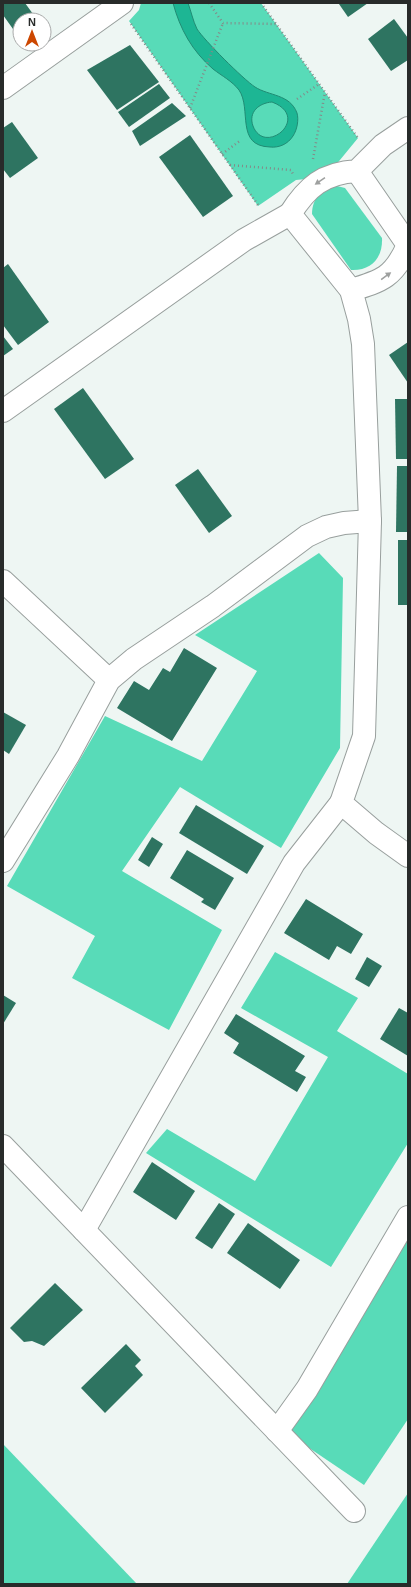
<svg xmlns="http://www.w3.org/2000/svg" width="411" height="1587" viewBox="0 0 411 1587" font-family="Arial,sans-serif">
  <rect width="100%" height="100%" fill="#eef6f3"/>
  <g fill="#58dbb8">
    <polygon points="141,3 261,3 358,138 326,177 296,180 258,206 129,21 139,10"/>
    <path d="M337,186L345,188L382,238C383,258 371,271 351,270L312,214C312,198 322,188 337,186Z"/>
    <polygon points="319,553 343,578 340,748 281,848 180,787 122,871 222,930 169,1030 72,978 95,936 7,886 105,716 202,761 257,671 195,635"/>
    <polygon points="275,952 358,998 337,1031 408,1074 408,1143 331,1267 146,1153 167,1129 255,1181 328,1057 241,1008"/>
    <polygon points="408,1228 408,1419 364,1485 284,1431"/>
    <polygon points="3,1444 137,1584 3,1584"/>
    <polygon points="408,1493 408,1584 347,1584"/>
  </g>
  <path fill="#1db694" stroke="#208c74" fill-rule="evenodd" d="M173,3H188C191,11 193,21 197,29C204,40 243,79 255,87C269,96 290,94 297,113C299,120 297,130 293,136C288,144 279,148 270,147C235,146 252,109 239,90C232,81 222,76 213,69C192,51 180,29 173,3ZM272,102C312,117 265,157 253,126C248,112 259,103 272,102Z"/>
  <g fill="#2e7461">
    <polygon points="3,3 25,3 33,14 25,20 20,20 20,24 13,29 3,15"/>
    <polygon points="340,3 368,3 348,17 339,4"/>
    <polygon points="394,19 408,38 408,60 391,71 368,39"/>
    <polygon points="130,45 159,82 117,110 87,70"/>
    <polygon points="159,84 170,98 129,127 118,112"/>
    <polygon points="172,103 186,116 140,146 132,131"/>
    <polygon points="12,122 38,158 10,178 3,169 3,128"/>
    <polygon points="190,135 233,196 203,217 159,157"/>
    <polygon points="8,264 49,322 18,345 3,325 3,268"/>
    <polygon points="3,336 13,349 3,356"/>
    <polygon points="408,342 408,383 389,355"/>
    <polygon points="83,388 134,459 105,479 54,409"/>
    <polygon points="395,399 408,399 408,459 396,459"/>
    <polygon points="397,466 408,466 408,532 396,532"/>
    <polygon points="198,469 232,516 209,533 175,485"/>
    <rect x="398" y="540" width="10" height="65"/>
    <polygon points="184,648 217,668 172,741 117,708 134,681 149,690 163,668 170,672"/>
    <polygon points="3,712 26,725 9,754 3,750"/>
    <polygon points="196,805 264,846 247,874 179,833"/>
    <polygon points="152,837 163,844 149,867 138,860"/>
    <polygon points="187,850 234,878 215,910 201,902 204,899 170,878"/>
    <polygon points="306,899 363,934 351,954 337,946 329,960 284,933"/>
    <polygon points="367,957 382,966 369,987 355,979"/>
    <polygon points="3,995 16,1003 3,1024"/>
    <polygon points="399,1008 408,1013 408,1056 380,1039"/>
    <polygon points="236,1014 305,1056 295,1071 306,1077 297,1092 233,1053 239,1043 224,1033"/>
    <polygon points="152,1162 195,1191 176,1220 133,1192"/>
    <polygon points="219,1203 235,1214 212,1249 195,1238"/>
    <polygon points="248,1223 300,1260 280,1289 227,1253"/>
    <polygon points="55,1283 83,1310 44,1346 32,1341 24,1342 10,1328"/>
    <polygon points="126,1344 141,1360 135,1366 143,1375 105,1413 81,1388"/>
  </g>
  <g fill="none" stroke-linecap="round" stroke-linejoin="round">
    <g stroke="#989f9d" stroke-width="24">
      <g id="minor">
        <polyline points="3,88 122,3"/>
        <path d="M408,128L383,145L357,171C323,173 307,187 290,214L351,290L359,319L363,344L370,521L364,736L341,803L376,833L408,856"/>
        <path d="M351,290C382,281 394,277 408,245L357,171"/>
        <polyline points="3,411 244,240 290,214"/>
        <polyline points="3,581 109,680"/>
        <polyline points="3,861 68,756 109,680 134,659 213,606 307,536 326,527 344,523 370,521"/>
        <polyline points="3,1146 354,1511"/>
        <polyline points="84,1230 294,863 341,803"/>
        <polyline points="277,1431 307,1389 408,1217"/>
      </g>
    </g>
    <g stroke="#848a88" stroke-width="2.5" stroke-dasharray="1 3" stroke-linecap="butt">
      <polyline points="209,3 223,23 276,24"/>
      <polyline points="261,3 358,138"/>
      <polyline points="131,24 258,205"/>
      <polyline points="297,99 319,84"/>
      <polyline points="190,108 223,23"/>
      <polyline points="222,154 241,140"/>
      <polyline points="313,159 325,92"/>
      <polyline points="230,165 291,170 293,174"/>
    </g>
    <use href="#minor" stroke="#fff" stroke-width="22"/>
  </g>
  <defs><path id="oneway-solid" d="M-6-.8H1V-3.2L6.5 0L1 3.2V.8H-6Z"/></defs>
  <g fill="#9ea09f">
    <use href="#oneway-solid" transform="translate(320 181) rotate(146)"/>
    <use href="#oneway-solid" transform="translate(386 276) rotate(-36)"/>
  </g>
  <rect width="411" height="1587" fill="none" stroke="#282b2a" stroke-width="8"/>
  <g transform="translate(32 32)"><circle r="19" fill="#ffffff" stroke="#a9aaaa"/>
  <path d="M0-3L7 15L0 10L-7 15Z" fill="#cc4700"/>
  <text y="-6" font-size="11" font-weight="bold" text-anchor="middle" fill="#282b2a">N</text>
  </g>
</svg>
